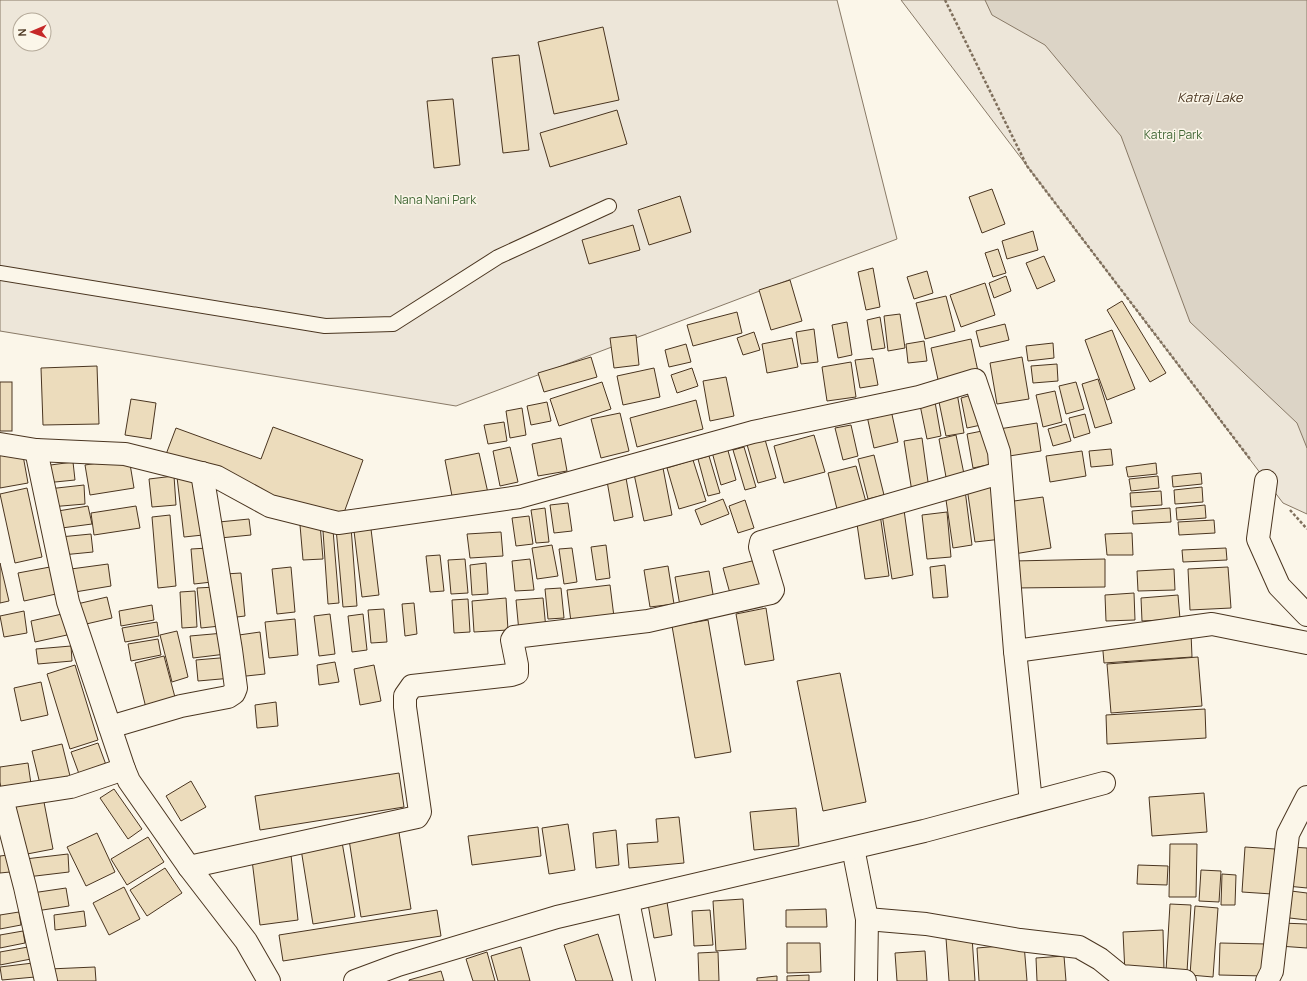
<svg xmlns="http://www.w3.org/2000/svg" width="1307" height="981" viewBox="0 0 1307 981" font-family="Manrope,sans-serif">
  <rect width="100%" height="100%" fill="#fbf6e9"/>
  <g fill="#ede6d9" stroke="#887966" fill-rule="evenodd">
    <path d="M0,0H837L897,239L456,406L0,331ZM20,20H44V44H20Z"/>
    <polygon points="901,0 1307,0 1307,514 1283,503"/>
  </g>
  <polygon fill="#dcd4c6" stroke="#887966" points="985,0 1307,0 1307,448 1297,423 1190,322 1121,136 1045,45 992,15"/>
  <g fill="#ecdcbc" stroke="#4a3520">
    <polygon points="603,27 619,100 554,114 538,42"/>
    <polygon points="519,55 529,150 503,153 492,58"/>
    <polygon points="453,99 460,165 434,168 427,101"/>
    <polygon points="617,110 627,144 550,167 540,133"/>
    <polygon points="992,189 1005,224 982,233 969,197"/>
    <polygon points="680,196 691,232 649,245 638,210"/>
    <polygon points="633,225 640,250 589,264 582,240"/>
    <polygon points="1033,231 1038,250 1007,259 1002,241"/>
    <polygon points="998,249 1006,273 993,277 985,253"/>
    <polygon points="1044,256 1055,281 1037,289 1026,263"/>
    <polygon points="873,268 880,307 866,310 858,272"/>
    <polygon points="927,271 933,293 914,299 907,277"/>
    <polygon points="1006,276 1011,291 994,298 989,283"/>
    <polygon points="790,280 802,321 771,330 759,290"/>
    <polygon points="985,283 995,315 961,327 950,295"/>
    <polygon points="946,296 955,331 925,339 916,303"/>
    <polygon points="1122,301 1166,373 1150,382 1107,310"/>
    <polygon points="737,312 742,333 693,346 687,325"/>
    <polygon points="900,314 905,348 888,351 884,316"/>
    <polygon points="880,317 885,348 872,350 867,320"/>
    <polygon points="847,322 852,355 838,358 832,325"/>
    <polygon points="1005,324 1009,340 980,347 976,331"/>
    <polygon points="814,329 818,362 801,364 796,332"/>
    <polygon points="1112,330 1135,389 1107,400 1085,340"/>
    <polygon points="754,332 760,350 743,355 737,338"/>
    <polygon points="636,335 639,365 614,368 610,338"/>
    <polygon points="792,338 798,367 767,373 762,344"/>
    <polygon points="971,339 979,376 939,384 931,348"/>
    <polygon points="924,341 927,361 908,363 906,344"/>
    <polygon points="1053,343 1054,358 1028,361 1026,346"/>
    <polygon points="686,344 691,362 669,367 665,350"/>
    <polygon points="591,357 597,377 544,392 538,373"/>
    <polygon points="1022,357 1029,399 997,404 990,363"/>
    <polygon points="873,358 878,385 860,388 855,360"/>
    <polygon points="851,362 856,397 827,401 822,367"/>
    <polygon points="1057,364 1058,381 1033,383 1031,366"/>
    <polygon points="97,366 99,424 43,425 41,368"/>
    <polygon points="654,368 660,397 623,405 617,376"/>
    <polygon points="692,368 698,386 677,393 671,375"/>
    <polygon points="726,377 734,416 710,421 703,381"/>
    <polygon points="1098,379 1112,423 1095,428 1082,384"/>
    <rect x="0" y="382" width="12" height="49"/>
    <polygon points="602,382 611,409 559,426 550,399"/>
    <polygon points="1076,382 1084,409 1066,414 1059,386"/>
    <polygon points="1055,391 1062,422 1043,427 1036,395"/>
    <polygon points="957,393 964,433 946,436 938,397"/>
    <polygon points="975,394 981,425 967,428 961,398"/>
    <polygon points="131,399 156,403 151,439 125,435"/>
    <polygon points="696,400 703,429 637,447 630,418"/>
    <polygon points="547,402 551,421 531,425 527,406"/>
    <polygon points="935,402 941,436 927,439 920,405"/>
    <polygon points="522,408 526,435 510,438 506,411"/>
    <polygon points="891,410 898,442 874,448 867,416"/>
    <polygon points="620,413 629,451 601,458 591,419"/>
    <polygon points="1085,414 1090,433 1074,438 1069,418"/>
    <polygon points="504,422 507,441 488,444 484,425"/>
    <polygon points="1037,423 1041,451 1003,457 999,429"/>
    <polygon points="1066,424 1071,441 1053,446 1048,429"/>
    <polygon points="851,425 858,456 843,460 835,428"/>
    <polygon points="273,427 363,460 341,521 165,457 176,428 261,459"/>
    <polygon points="987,430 992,464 973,468 967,434"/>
    <polygon points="814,435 825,472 784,483 774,446"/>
    <polygon points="956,435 964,474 946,477 939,439"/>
    <polygon points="764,436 776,478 758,483 746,441"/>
    <polygon points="561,438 567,471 538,476 532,444"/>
    <polygon points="922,438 929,489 912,492 904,441"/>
    <polygon points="510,447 518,482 500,486 493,451"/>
    <polygon points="727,447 736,480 721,485 712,452"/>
    <polygon points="744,447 756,487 745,490 733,450"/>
    <polygon points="1111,449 1113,465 1091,467 1089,451"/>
    <polygon points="22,450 28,483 0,488 0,454"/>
    <polygon points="1082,451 1086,476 1050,482 1046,456"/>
    <polygon points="479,453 488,493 453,501 445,460"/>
    <polygon points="874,455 884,495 868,499 858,459"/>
    <polygon points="709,456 720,493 708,496 698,459"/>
    <polygon points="129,458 134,488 90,495 85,465"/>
    <polygon points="693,460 706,501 679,509 667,468"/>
    <polygon points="73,462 75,480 45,483 43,466"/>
    <polygon points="1156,463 1157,474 1128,477 1126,467"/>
    <polygon points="856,466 866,502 837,509 828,473"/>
    <polygon points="663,468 672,515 644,521 634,474"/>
    <polygon points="1201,473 1202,484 1173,487 1172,476"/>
    <polygon points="196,475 203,535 184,537 177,477"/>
    <polygon points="174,476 176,505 152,507 149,479"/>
    <polygon points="1158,476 1159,488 1131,491 1129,479"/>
    <polygon points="626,478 633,517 614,521 607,481"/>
    <polygon points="994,483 1002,539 975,542 967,488"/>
    <polygon points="84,485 85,504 50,507 48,489"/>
    <polygon points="1202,487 1203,502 1175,504 1174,490"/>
    <polygon points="27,488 42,557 15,563 0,494"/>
    <polygon points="965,490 972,545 953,548 945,493"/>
    <polygon points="1161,491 1162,505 1131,507 1130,493"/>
    <polygon points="1043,497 1051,548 1014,554 1007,502"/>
    <polygon points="723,499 729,514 701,525 695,510"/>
    <polygon points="745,500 754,528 738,533 729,506"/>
    <polygon points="568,503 572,531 554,533 550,505"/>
    <polygon points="1205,505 1206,518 1177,520 1176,508"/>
    <polygon points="88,506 92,524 54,529 52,512"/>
    <polygon points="136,506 140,528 94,535 91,513"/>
    <polygon points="545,508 549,542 536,543 531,510"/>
    <polygon points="1170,508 1171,522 1133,524 1132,511"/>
    <polygon points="904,510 913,575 892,579 882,514"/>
    <polygon points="947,512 951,557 927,559 922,515"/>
    <polygon points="880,514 889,576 865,579 856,517"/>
    <polygon points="170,515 176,586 158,588 152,517"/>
    <polygon points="529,516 533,544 516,546 512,518"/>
    <polygon points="249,519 251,535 220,538 219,522"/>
    <polygon points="1214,520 1215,533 1179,535 1178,522"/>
    <polygon points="320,524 323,559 303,560 300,525"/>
    <polygon points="351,527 357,606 343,607 336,528"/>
    <polygon points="371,529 379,595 362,597 354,531"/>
    <polygon points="333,530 339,603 328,604 323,531"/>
    <polygon points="501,532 503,556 470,558 467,534"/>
    <polygon points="1132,533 1133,555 1107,555 1105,534"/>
    <polygon points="91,534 93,552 62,555 60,537"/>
    <polygon points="552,545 558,576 537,579 532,548"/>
    <polygon points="606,545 610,578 596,580 591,547"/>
    <polygon points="208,548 212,582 194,584 191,549"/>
    <polygon points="572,548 577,582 564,584 559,549"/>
    <polygon points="1226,548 1227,560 1183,562 1182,550"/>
    <polygon points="440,555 444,591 430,592 426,556"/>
    <polygon points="465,559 468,593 451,594 448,560"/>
    <polygon points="530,559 534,590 515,591 512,561"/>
    <polygon points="1105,559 1105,587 1014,588 1014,561"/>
    <polygon points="756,560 764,589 731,597 723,568"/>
    <polygon points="0,563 9,601 0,603"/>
    <polygon points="486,563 488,594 472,595 470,565"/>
    <polygon points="108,564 111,586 75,592 71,569"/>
    <polygon points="945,565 948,597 933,598 930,567"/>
    <polygon points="668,566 674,604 650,607 644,570"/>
    <polygon points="50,567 56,594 24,601 18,573"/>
    <polygon points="291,567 295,612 277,614 272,569"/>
    <polygon points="1228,567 1231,608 1190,610 1188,569"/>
    <polygon points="1174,569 1175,590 1138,591 1137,571"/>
    <polygon points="709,571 714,600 680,606 675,577"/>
    <polygon points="241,573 245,616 229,618 225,574"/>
    <polygon points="610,585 614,617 571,622 567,590"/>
    <polygon points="216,587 220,626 201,628 197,588"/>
    <polygon points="561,588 564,618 548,619 545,589"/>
    <polygon points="195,591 197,627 182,628 180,592"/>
    <polygon points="1134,593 1135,620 1106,621 1105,595"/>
    <polygon points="1178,595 1180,619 1142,621 1141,598"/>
    <polygon points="107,597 112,618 82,625 77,604"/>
    <polygon points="506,598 508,630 474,632 472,601"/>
    <polygon points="543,598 546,629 519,632 516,600"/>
    <polygon points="468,599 470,632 454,633 452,600"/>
    <polygon points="414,603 417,634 405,636 402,604"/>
    <polygon points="152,605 154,620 121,626 119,611"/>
    <polygon points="766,608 774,660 745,665 736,614"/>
    <polygon points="384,609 387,642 371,643 368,610"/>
    <polygon points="24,611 27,633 4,637 0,616"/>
    <polygon points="62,614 67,635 35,642 31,621"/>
    <polygon points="330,614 335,654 319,656 314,616"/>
    <polygon points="363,614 367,650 352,652 348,616"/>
    <polygon points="295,619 298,655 269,658 265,622"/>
    <polygon points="708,620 731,752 695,758 672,626"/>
    <polygon points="157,622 159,636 125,642 122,628"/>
    <polygon points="177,631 188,677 172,682 160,635"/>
    <polygon points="260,632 265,674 237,677 232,636"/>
    <polygon points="224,633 226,654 193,658 190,636"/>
    <polygon points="1191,633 1192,657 1104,663 1102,640"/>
    <polygon points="158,639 161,655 131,661 128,644"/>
    <polygon points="71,646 72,661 38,664 36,649"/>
    <polygon points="164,656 176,701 146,708 135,663"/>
    <polygon points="231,657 232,678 198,681 196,660"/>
    <polygon points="1198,657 1202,706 1111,713 1107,664"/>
    <polygon points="335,662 339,682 319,685 317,665"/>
    <polygon points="75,665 98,740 70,749 47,674"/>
    <polygon points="374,665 381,701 360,705 354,669"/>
    <polygon points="840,673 866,802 823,811 797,681"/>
    <polygon points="41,682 48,715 21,721 14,688"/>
    <polygon points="276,702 278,726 257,728 255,705"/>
    <polygon points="1205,709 1206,738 1107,744 1106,715"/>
    <polygon points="98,743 109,773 82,782 71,752"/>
    <polygon points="62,744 70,776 40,784 32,751"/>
    <polygon points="28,763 32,791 2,795 0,782 0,767"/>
    <polygon points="399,773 404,807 260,830 255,796"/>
    <polygon points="191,781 206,807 181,821 166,796"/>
    <polygon points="114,789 142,829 128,839 100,798"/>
    <polygon points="1204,793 1207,832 1152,836 1149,797"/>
    <polygon points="43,797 53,849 22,855 12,803"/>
    <polygon points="796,808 799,846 754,850 750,812"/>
    <polygon points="679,817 684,863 629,868 627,844 658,842 656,819"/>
    <polygon points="568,824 575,870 549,874 542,828"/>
    <polygon points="398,826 411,909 361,917 348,833"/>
    <polygon points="538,827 541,856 472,865 468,836"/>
    <polygon points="616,830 619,865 596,868 593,833"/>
    <polygon points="97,833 115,872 86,886 67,847"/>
    <polygon points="148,837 164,862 127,885 111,859"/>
    <polygon points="342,842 355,917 313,924 301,849"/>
    <polygon points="1170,844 1197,844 1196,897 1169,897"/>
    <polygon points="1245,847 1275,849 1272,894 1242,892"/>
    <polygon points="1290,847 1307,848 1307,888 1287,886"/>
    <polygon points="68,854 69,872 27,877 25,859"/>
    <polygon points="8,855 10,872 0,873 0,856"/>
    <polygon points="291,855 298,920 260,925 252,860"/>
    <polygon points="1138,865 1168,866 1167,885 1137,884"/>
    <polygon points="165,868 182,893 147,916 130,890"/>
    <polygon points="1201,870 1221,871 1219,902 1199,901"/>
    <polygon points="1222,874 1236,875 1235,905 1221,905"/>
    <polygon points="124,887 140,919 109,935 93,903"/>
    <polygon points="66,888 69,906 36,911 32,893"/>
    <polygon points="1283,890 1307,893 1307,920 1281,917"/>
    <polygon points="743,899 746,949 716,951 713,901"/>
    <polygon points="667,902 672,935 654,938 648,904"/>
    <polygon points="1170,904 1191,905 1187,972 1166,971"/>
    <polygon points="1195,906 1218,908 1213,977 1190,975"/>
    <polygon points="826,909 827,927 786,927 786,910"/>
    <polygon points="437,910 441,936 283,961 279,935"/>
    <polygon points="710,910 713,945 694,946 692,911"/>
    <polygon points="84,911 86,926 55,930 54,915"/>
    <polygon points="19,912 21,925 0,929 0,915"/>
    <polygon points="1281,923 1307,924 1307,948 1279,946"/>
    <polygon points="1163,930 1164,971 1125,973 1123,932"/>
    <polygon points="23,931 25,943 0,948 0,935"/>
    <polygon points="598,934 613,981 576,981 564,945"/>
    <polygon points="972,937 975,981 949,981 946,938"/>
    <polygon points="787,943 820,943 821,972 787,973"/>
    <polygon points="1220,943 1266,944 1265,976 1219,975"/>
    <polygon points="1024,944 1027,981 979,981 977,948"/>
    <polygon points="28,947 31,959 0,965 0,952"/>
    <polygon points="521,947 530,981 498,981 491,956"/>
    <polygon points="925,951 927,981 897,981 895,953"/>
    <polygon points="487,952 495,981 473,981 466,959"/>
    <polygon points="718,952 719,981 699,981 698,953"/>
    <polygon points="1064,956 1066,981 1037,981 1036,958"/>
    <polygon points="33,963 35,977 2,980 0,967"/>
    <polygon points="95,967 96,981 50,981 49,969"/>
    <polygon points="441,971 444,981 409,981 409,980"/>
    <polygon points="809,975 809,981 787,981 787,976"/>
    <polygon points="777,976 777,981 757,981 757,978"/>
  </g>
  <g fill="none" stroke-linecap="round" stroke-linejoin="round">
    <g stroke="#4a3520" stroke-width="16">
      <polyline id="service" points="0,273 325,326 393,324 498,257 609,206"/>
    </g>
    <g stroke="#4a3520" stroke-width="24">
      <g id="minor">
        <polyline points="0,444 36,450 125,454 217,477 270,506 338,523 519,497 753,432 919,397 975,380 999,452 1015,651 1031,802"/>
        <polyline points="36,450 68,602 124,769 129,781 189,867 246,941 269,981"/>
        <polyline points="1266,481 1258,539 1279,586 1307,615"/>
        <polyline points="1015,651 1212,624 1307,643"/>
        <polyline points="110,727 181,706 228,697 234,693 236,688 231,650 202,473"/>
        <polyline points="0,798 71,787 124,769"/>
        <polyline points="2,798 25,887 46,981"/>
        <polyline points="853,848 867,919 866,981"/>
        <polyline points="189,867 417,817 420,812 405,707 405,696 412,686 511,675 517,673 517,665 512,640 514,637 648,621 771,593 773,590 760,547 761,542 1000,473"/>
        <polyline points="628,901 644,981"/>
        <polyline points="867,919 926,924 1020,940 1079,947 1100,959 1121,976 1185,981"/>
        <polyline points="355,981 398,965 557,917 924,831 1104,783"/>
        <polyline points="1267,981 1272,971 1288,834 1307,797"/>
      </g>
    </g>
    <g stroke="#7f6f5c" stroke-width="2.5" stroke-dasharray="3 2" stroke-linecap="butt">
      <polyline points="945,0 1027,166 1250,459"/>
      <polyline points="1290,510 1307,529"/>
    </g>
    <use href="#service" stroke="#fbf6e9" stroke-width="14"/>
    <use href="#minor" stroke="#fbf6e9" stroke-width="22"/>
  </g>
  <g text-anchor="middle" stroke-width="3" stroke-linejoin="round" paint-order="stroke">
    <g font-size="12" fill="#436837" stroke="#fbf6e9">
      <text x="1173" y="139">Katraj Park</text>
      <text x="435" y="204">Nana Nani Park</text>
    </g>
    <g font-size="13" font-style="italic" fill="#4a3520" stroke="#fbf6e9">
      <text x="1210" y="102">Katraj Lake</text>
    </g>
  </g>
  <g transform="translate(32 32) rotate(268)"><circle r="19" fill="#fbf6e9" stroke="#b4a999"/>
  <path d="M0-3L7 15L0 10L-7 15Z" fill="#c62828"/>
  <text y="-6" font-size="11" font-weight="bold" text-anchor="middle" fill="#4a3520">N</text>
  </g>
</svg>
